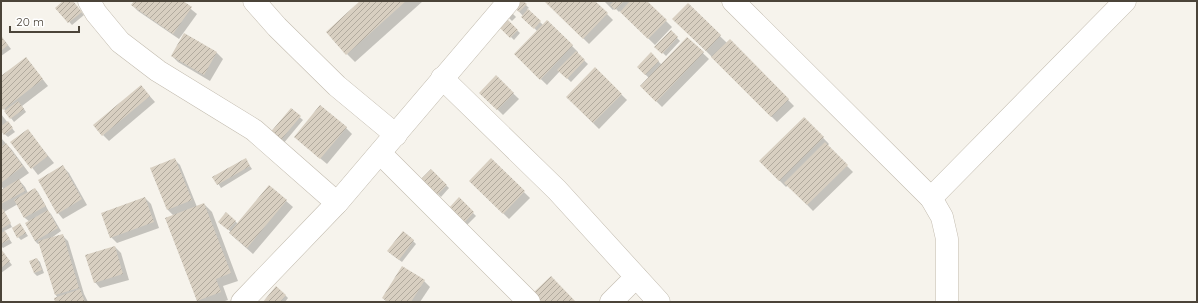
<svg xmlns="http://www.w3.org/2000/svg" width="1198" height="303" viewBox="0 0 1198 303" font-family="Quicksand,sans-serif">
  <defs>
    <pattern id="building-hatch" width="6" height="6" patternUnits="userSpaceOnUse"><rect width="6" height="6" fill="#d8cfc1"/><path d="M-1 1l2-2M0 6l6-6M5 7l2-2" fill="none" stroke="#b1aa9e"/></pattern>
  </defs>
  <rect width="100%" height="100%" fill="#f6f3ec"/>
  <g fill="#0003">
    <polygon points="65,1 72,1 84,15 72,25 57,8"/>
    <polygon points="135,1 181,1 197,14 179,39 138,11 132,5"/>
    <polygon points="361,1 423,1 355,62 347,54"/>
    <polygon points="522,1 529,8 527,9 543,25 547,21 578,52 577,54 588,64 571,82 560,71 547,85 515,54 537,31 510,2"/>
    <polygon points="545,1 594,1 613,20 589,44"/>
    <polygon points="604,1 646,1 672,27 655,45 620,11 619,12 615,8 613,10"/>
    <polygon points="688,5 727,43 730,41 794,106 777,122 674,19"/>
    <polygon points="506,7 516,17 512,21 502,11"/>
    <polygon points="508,22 520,33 514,40 502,28"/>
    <polygon points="671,32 680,41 666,56 656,46"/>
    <polygon points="185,34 217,53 223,59 210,81 178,62 172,56"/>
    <polygon points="1,36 11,49 1,56"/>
    <polygon points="687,38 709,59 662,107 641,86 649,78 638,67 651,54 662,65"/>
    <polygon points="26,58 48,86 22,106 26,112 14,122 1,105 1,77"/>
    <polygon points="595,69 627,100 599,129 567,97"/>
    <polygon points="496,77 519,99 503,115 481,93"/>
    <polygon points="147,93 155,102 109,141 103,135"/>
    <polygon points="291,110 303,120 283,144 274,137"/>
    <polygon points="1,114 15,132 8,137 1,131"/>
    <polygon points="804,118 829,144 827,146 853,172 813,211 788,185 786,187 760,161"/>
    <polygon points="346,128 352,134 327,164 295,137"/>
    <polygon points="27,130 54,163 38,175 12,142"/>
    <polygon points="1,138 12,150 29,173 19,180 25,187 28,193 35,189 38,192 48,210 47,210 51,214 61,231 50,239 62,235 68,241 84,294 88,302 56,302 58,298 55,294 40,243 38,244 35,241 26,224 30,222 25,218 18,204 4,212 12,227 4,231 12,243 3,248 1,246 1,191 4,189 1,186"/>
    <polygon points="174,159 180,165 197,207 204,204 212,212 238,281 223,286 228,300 222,302 199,302 197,301 174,216 168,210"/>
    <polygon points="245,159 252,169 221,188 214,177"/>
    <polygon points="491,160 530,198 509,219 470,181"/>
    <polygon points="63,167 69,173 87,205 63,219 58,213"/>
    <polygon points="431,171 449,188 441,197 422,179"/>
    <polygon points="269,186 293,207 253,254 236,239 230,233 231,232 223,225 235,221 238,224"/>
    <polygon points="145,198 151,204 159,228 117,243 111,237"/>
    <polygon points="459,199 476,216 466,226 449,209"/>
    <polygon points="20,224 28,236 21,240 18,237"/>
    <polygon points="413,241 416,244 402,262 391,254"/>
    <polygon points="115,247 121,253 129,280 100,288 95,282"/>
    <polygon points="1,251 12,265 1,273"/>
    <polygon points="37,259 40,262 44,273 37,276 34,273"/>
    <polygon points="424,281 430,287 420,302 387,302 383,298"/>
    <polygon points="285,295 288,298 285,302 265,302"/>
  </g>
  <g fill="url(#building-hatch)">
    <polygon points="63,1 73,1 82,12 68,23 55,8"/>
    <polygon points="134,1 183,1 192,7 173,34 131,5"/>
    <polygon points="360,1 406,1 346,55 326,32"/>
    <polygon points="510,1 523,1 527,4 519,12 509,2"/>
    <polygon points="544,1 595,1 608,13 583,39"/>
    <polygon points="614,1 624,1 615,10 610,5"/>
    <polygon points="630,1 647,1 667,20 648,39 620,12"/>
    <polygon points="688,3 721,35 706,51 672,19"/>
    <polygon points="528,9 541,21 534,29 521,17"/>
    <polygon points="508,20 518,30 510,38 500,28"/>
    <polygon points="547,20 573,45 540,80 514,54"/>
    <polygon points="671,30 678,37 662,54 654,47"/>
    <polygon points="184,33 217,52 204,75 171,56"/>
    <polygon points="1,36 8,45 1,51"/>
    <polygon points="687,37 704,52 656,102 640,86"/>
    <polygon points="730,39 789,99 771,117 711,57"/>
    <polygon points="576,51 585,60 567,79 557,70"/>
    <polygon points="651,52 659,61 645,75 637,67"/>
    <polygon points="26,57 43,79 3,110 1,107 1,76"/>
    <polygon points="595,67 622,94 593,123 566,97"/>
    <polygon points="496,75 514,93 497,110 479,93"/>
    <polygon points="141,85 150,96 102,136 93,125"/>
    <polygon points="18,101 24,109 10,119 4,111"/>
    <polygon points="320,105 347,127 320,159 294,137"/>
    <polygon points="291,108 301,116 279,142 269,134"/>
    <polygon points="804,117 824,137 779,181 759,161"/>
    <polygon points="8,121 13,128 4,135 1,131 1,126"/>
    <polygon points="28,129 48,156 31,169 10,142"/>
    <polygon points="825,142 848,165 807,205 784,183"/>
    <polygon points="6,143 23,166 1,183 1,147"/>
    <polygon points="175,158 192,200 167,210 150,168"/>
    <polygon points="246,158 250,166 217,185 212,177"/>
    <polygon points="491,158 525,191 503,214 469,181"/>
    <polygon points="63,165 82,199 57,214 38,180"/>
    <polygon points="431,169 447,185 437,195 421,179"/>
    <polygon points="19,179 25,191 1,204 1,190"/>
    <polygon points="269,185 287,200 247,248 229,233"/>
    <polygon points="35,188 46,206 24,218 14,200"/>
    <polygon points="145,197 154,222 110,238 101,213"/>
    <polygon points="459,197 474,212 463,224 448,209"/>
    <polygon points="204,203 231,273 216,279 221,292 197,301 165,218"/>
    <polygon points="3,209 11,223 1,229 1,210"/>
    <polygon points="48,210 58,228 35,241 25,223"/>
    <polygon points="226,212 236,221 228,230 218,222"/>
    <polygon points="20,223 26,233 17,238 12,228"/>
    <polygon points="5,231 10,239 1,244 1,233"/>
    <polygon points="403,231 414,240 399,260 387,251"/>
    <polygon points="63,234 79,288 55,295 38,241"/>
    <polygon points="115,246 123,274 94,283 85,255"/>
    <polygon points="1,249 10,261 1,268"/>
    <polygon points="37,258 42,270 34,273 29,261"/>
    <polygon points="402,266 425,280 411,302 388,302 382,298"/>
    <polygon points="551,276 576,302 542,302 533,293"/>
    <polygon points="276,286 286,295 280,302 263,302"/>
    <polygon points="80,289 85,302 55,302 54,298"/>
  </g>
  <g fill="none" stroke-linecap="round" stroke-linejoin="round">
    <g stroke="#c2bbae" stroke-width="23">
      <g id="street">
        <polyline points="89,1 96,13 120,42 158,71 254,130 337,203"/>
        <polyline points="254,1 277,27 337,86 396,135"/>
        <polyline points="733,1 931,198 942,217 947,239 947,302"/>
        <polyline points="442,78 557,190 659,302"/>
        <polyline points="380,153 529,302"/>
        <polyline points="931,198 1125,1"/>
        <polyline points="242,302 337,203 509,1"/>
        <polyline points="611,302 636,277"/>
      </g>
    </g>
    <use href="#street" stroke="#fff" stroke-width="22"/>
  </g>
  <rect width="1198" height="303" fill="none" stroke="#4b4439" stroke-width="4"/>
  <path d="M10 26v6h69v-6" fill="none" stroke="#4b4439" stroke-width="2"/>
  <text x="16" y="26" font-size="12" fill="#4b4439" stroke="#ffffff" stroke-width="3" paint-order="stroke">20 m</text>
</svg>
